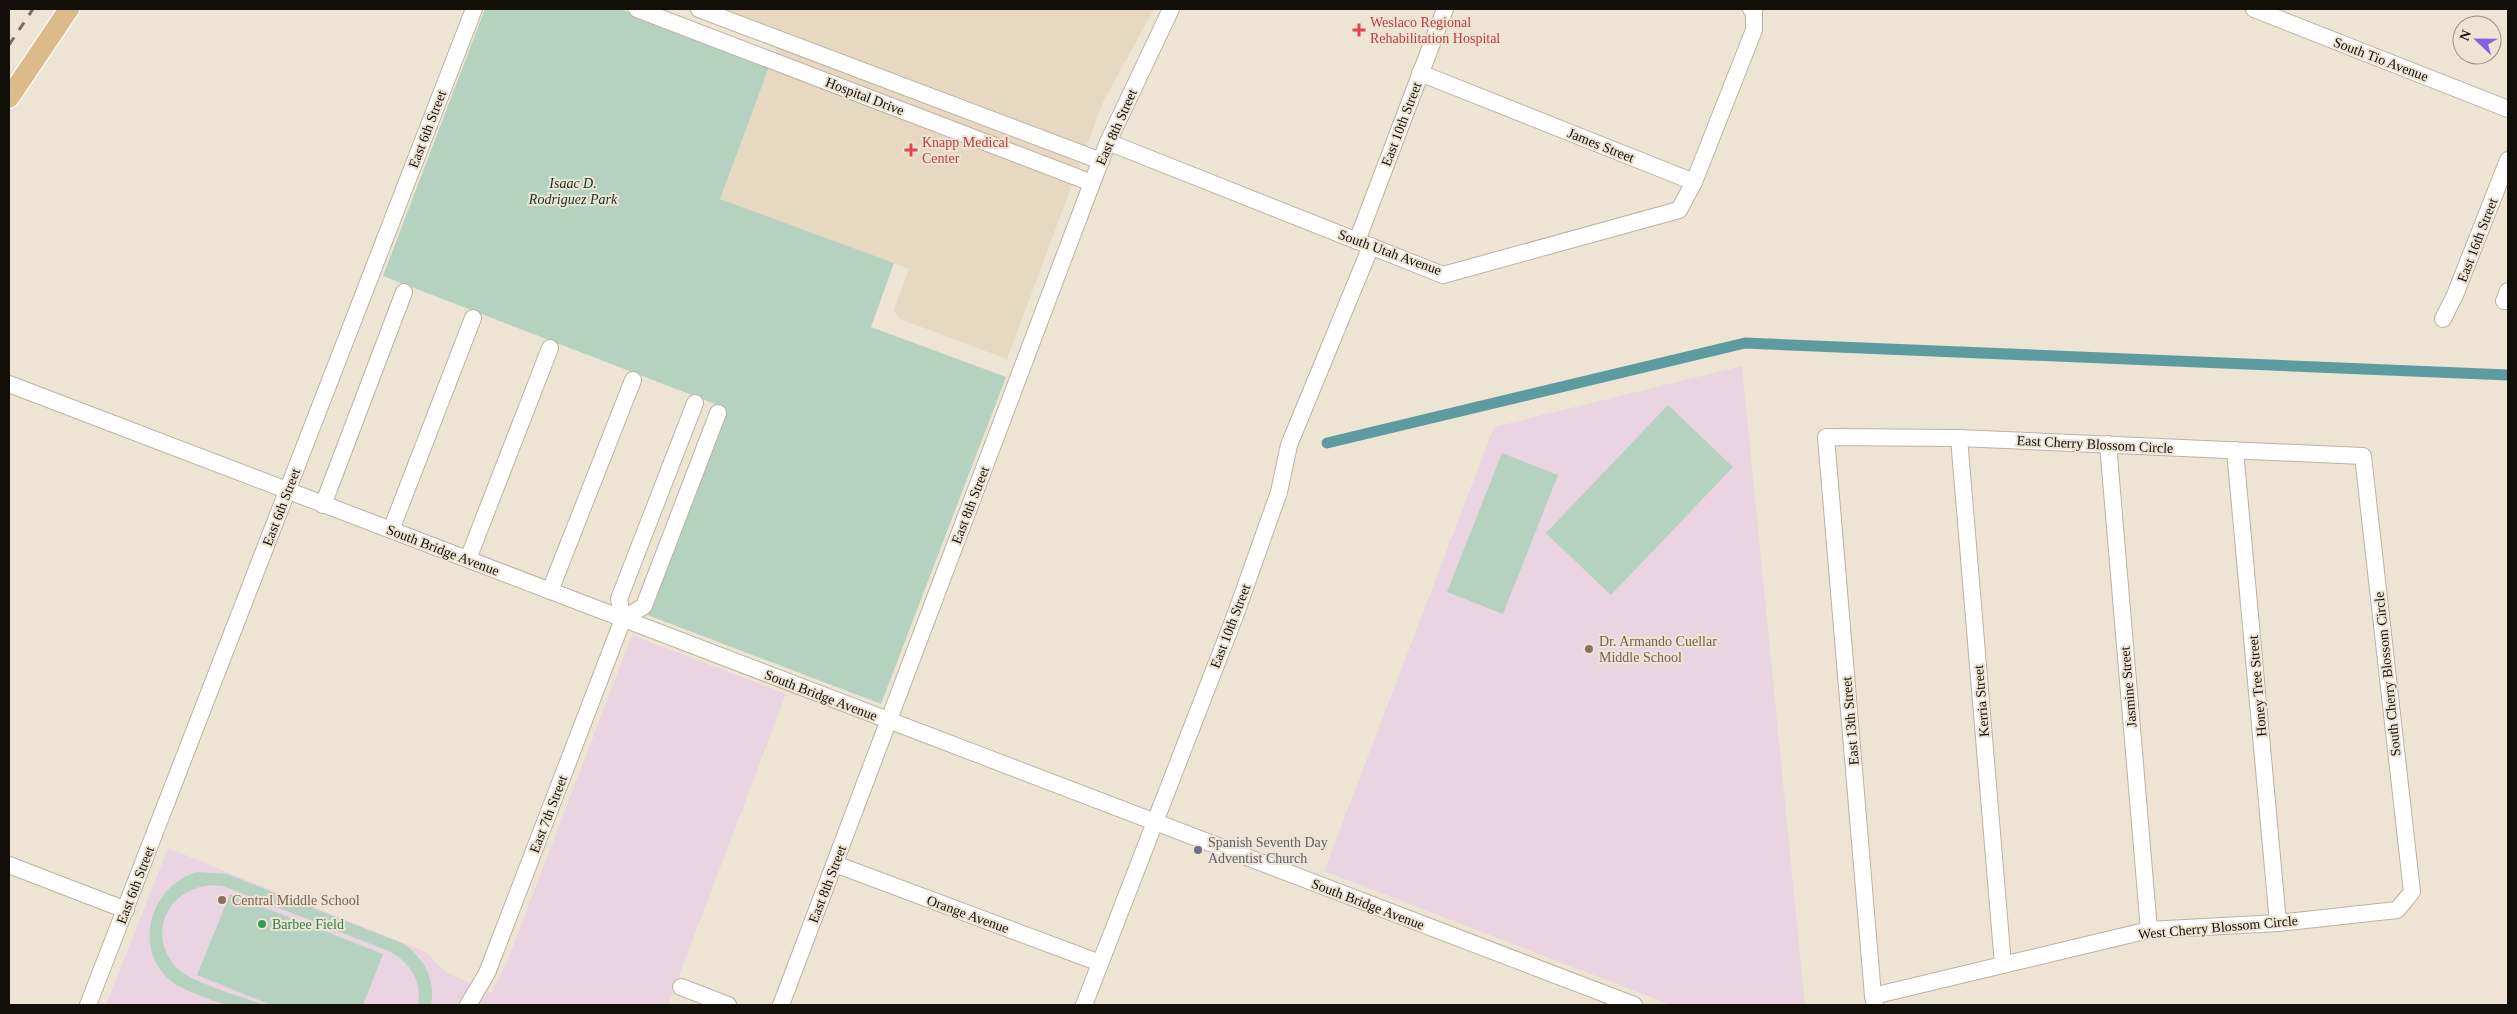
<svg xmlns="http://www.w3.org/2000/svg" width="2517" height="1014" viewBox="0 0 2517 1014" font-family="'Times New Roman',serif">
  <rect width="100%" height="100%" fill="#eee4d3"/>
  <polygon fill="#e6d8c1" points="718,9 1154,9 1103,102 1007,359 900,319 894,310 909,269 719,199 782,34"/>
  <g fill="#ead4e1">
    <polygon points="1742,366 1805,1005 1671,1005 1324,871 1494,427"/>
    <polygon points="632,635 786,694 668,1005 106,1005 168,848 426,952 444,971 491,993 507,962"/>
  </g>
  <g fill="#b4d2bf">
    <polygon points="485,9 620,9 769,67 720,199 894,263 871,327 1006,377 881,704 645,614 723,407 383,276"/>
    <polygon points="1668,405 1733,467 1611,595 1546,533"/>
    <polygon points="1502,453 1558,475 1503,614 1447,592"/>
    <path d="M197,872L227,874L404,944C424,959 436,979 431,1005H418C422,981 411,964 391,952L223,886C174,879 142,931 177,968C190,982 243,997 264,1005C253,1005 240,1007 229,1005C217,1003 181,989 172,982C131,949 150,886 197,872Z"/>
    <polygon points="230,894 383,954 363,1005 271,1005 197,975"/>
  </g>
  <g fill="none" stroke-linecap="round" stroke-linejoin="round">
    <polyline stroke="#5c9b9f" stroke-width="11" points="1327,443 1745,343 2508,375"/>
    <g stroke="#bbb2a2" stroke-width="18">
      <g id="minor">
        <polyline points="637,9 1092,183"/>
        <polyline points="699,9 1101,161"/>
        <polyline points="2254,9 2508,109"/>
        <polyline points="1420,73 1694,182 1754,30 1754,10 1751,9"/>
        <polyline points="1108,142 1443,275 1679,210 1694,182"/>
        <polyline points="1357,241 1445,9"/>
        <polyline points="2508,291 2504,301 2508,301"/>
        <polyline points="2443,319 2455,295 2508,160"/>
        <polyline points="9,384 1634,1005"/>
        <polyline points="1959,438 2003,965"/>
        <polyline points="2108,444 2149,930"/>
        <polyline points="2235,450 2278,923"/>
        <polyline points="323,505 404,292"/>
        <polyline points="391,530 473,318"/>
        <polyline points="468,559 550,348"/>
        <polyline points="550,591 633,380"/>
        <polyline points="623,619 644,606 718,413"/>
        <polyline points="835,864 1100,963"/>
        <polyline points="9,865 126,910"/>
        <polyline points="681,987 728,1005"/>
        <polyline points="1873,996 2149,930 2278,923 2397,910 2412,892 2363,456 1959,438 1826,437 1873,996 1875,1005"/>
        <polyline points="88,1005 474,9"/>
        <polyline points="468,1005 487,973 623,619 619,599 695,403"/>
        <polyline points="781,1005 1092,183 1108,142 1171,9"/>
        <polyline points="1084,1005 1235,616 1279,492 1289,445 1371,246"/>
      </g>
    </g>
    <g stroke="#fff" stroke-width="22">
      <polyline id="major" points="9,98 69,9"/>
    </g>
    <use href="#minor" stroke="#fff" stroke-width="16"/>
    <use href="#major" stroke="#dbbb89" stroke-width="20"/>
    <polyline stroke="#736d62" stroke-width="3" stroke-dasharray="9 9" stroke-linecap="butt" points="9,45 33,9"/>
  </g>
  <g fill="#e0444e" stroke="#eee4d3" stroke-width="2">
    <path d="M1356.5 22.5h5v5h5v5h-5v5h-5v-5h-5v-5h5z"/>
    <path d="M908.5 142.5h5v5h5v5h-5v5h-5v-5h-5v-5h5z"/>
  </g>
  <g fill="#8d6e63" stroke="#eee4d3" stroke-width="2">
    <circle cx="1589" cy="649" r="5"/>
    <circle cx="222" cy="900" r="5"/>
  </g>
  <circle fill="#6b7280" stroke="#eee4d3" stroke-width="2" cx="1198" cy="850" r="5"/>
  <circle fill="#2e9e5b" stroke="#eee4d3" stroke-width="2" cx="262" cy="924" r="5"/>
  <g text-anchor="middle" stroke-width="4" stroke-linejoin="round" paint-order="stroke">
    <g font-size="14" fill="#be3a42" stroke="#eee4d3" text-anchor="start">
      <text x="1370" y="27">Weslaco Regional<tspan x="1370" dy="16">Rehabilitation Hospital</tspan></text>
      <text x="922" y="147">Knapp Medical<tspan x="922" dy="16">Center</tspan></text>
    </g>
    <g font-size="14" fill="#120f09" stroke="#eee4d3">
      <text transform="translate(2381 59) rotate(21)" y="5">South Tio Avenue</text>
      <text transform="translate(865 96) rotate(21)" y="5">Hospital Drive</text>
      <text transform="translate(1401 124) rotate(-69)" y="5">East 10th Street</text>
      <text transform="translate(1116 127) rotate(-66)" y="5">East 8th Street</text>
      <text transform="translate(427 129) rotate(-69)" y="5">East 6th Street</text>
      <text transform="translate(1601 145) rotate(22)" y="5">James Street</text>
      <text transform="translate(2477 240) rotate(-69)" y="5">East 16th Street</text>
      <text transform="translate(1390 252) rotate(20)" y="5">South Utah Avenue</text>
      <text transform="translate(2095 444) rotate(3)" y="5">East Cherry Blossom Circle</text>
      <text transform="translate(970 505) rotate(-69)" y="5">East 8th Street</text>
      <text transform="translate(281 507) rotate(-69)" y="5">East 6th Street</text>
      <text transform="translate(443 550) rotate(21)" y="5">South Bridge Avenue</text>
      <text transform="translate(1230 626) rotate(-69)" y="5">East 10th Street</text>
      <text transform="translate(2387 674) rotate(-96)" y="5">South Cherry Blossom Circle</text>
      <text transform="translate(2257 686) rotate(-95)" y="5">Honey Tree Street</text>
      <text transform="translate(2128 687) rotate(-95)" y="5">Jasmine Street</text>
      <text transform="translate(821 695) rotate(21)" y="5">South Bridge Avenue</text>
      <text transform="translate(1981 701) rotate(-95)" y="5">Kerria Street</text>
      <text transform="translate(1850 721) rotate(-95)" y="5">East 13th Street</text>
      <text transform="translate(548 814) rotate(-69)" y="5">East 7th Street</text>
      <text transform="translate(827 884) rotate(-69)" y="5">East 8th Street</text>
      <text transform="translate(135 885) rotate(-69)" y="5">East 6th Street</text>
      <text transform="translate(1368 904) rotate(21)" y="5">South Bridge Avenue</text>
      <text transform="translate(968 914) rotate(20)" y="5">Orange Avenue</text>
      <text transform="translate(2218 927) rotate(-5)" y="5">West Cherry Blossom Circle</text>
    </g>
    <g font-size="14" font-style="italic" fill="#103622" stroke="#eee4d3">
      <text x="573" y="188">Isaac D.<tspan x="573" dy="16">Rodriguez Park</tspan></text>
    </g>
    <g font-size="14" fill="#785e54" stroke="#eee4d3" text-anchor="start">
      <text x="1599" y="646">Dr. Armando Cuellar<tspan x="1599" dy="16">Middle School</tspan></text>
      <text x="232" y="905">Central Middle School</text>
    </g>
    <g font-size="14" fill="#5b616d" stroke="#eee4d3" text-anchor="start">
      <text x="1208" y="847">Spanish Seventh Day<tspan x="1208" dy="16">Adventist Church</tspan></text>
    </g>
    <g font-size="14" fill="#27864d" stroke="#eee4d3" text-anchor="start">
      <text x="272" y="929">Barbee Field</text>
    </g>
  </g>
  <rect width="2517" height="1014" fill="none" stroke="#120f09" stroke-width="20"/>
  <g transform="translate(2477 40) rotate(292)"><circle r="24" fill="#eee4d3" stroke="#968f82"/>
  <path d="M0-4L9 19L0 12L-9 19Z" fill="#8562dc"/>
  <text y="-8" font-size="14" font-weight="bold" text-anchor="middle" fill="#120f09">N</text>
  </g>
</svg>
